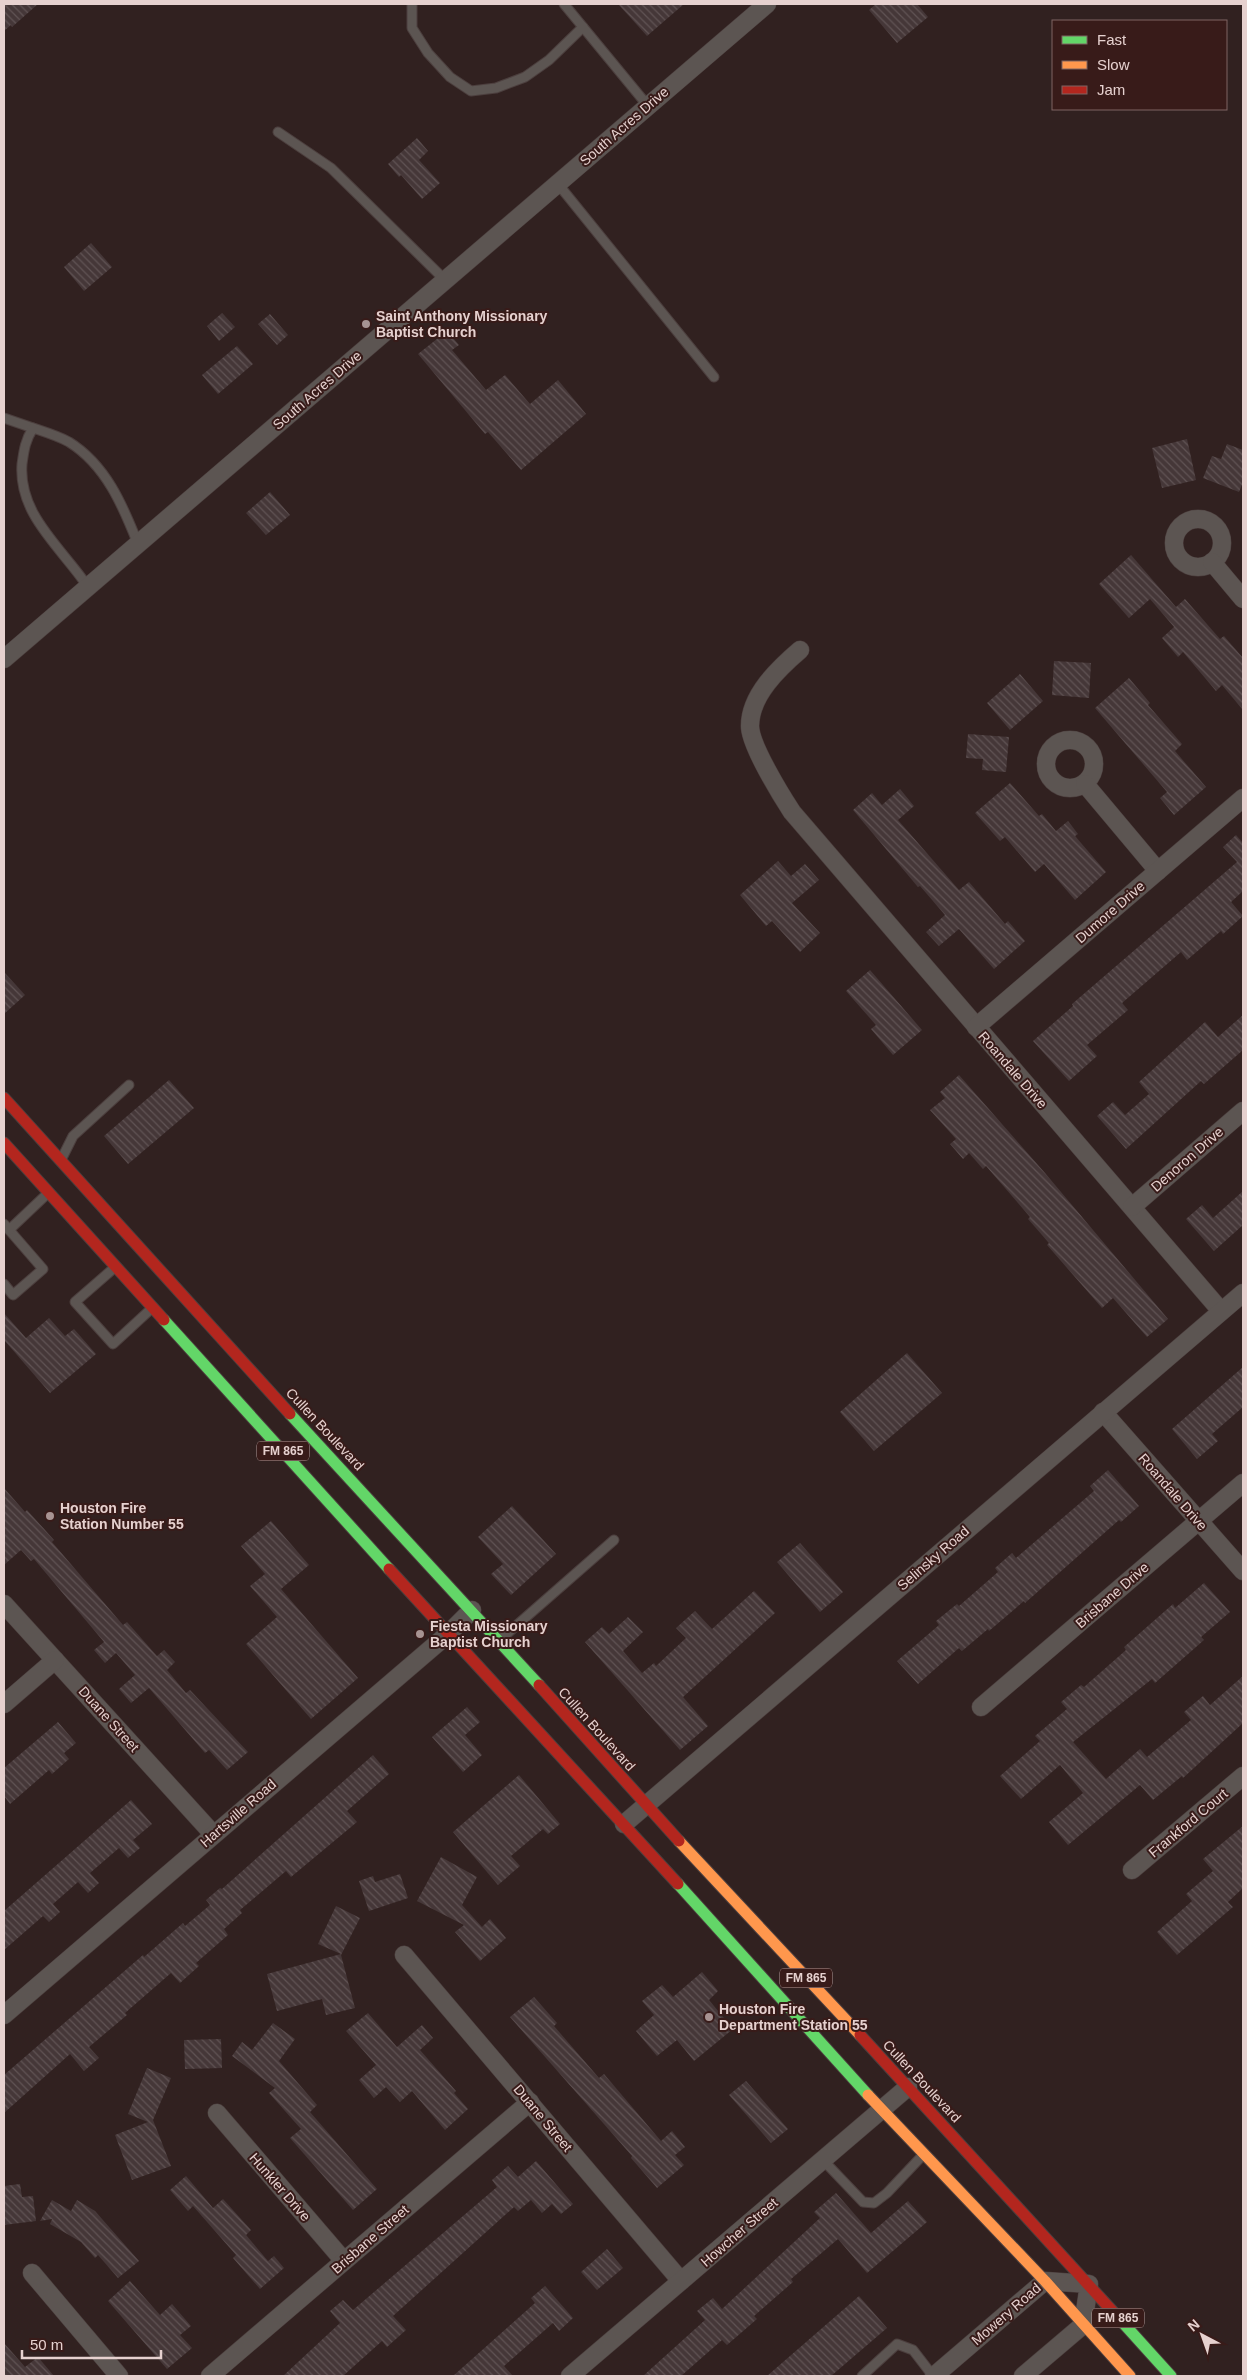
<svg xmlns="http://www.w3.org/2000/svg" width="1247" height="2380" viewBox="0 0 1247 2380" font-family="Arial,sans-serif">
  <defs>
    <pattern id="building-back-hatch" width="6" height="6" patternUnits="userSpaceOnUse" patternTransform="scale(1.25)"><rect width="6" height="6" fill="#453738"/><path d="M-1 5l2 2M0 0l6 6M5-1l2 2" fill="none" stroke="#605354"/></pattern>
  </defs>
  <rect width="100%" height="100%" fill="#312120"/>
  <g fill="url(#building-back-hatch)">
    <polygon points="4,4 38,4 12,27 11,25 4,31"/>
    <polygon points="618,4 684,4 647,36"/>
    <polygon points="876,4 917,4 928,17 897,43 869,10"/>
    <polygon points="417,138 428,151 419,160 440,183 422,199 401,175 399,177 388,164"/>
    <polygon points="91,243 112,267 84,291 64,267"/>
    <polygon points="222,313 235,327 219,341 207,326"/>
    <polygon points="270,314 288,335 277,345 258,324"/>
    <polygon points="447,331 459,345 452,350 486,390 505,375 530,404 558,380 586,414 521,470 488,432 485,434 418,354"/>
    <polygon points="237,346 253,364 218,394 202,375"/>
    <polygon points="1187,439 1196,480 1162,488 1152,448"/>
    <polygon points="1227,444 1243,450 1243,482 1239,492 1203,478 1212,456 1221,459"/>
    <polygon points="270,492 290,515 266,535 246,513"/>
    <polygon points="1131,555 1176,607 1185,599 1220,639 1224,636 1243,658 1243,710 1222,685 1216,691 1183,652 1178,657 1162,638 1174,627 1150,599 1129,618 1099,584"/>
    <polygon points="1054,661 1091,663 1089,698 1052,695"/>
    <polygon points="1020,674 1043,701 1010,730 987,703"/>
    <polygon points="1129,678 1150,703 1148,705 1182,744 1175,751 1206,787 1174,815 1160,798 1167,792 1095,708"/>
    <polygon points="968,734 1009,737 1006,772 982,770 983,759 966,758"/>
    <polygon points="1010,783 1039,816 1042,814 1056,831 1068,821 1078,834 1075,836 1106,872 1075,900 1044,864 1035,872 1005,837 1000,841 975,813"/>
    <polygon points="900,789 914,806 898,820 959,890 969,882 1005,924 1008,921 1025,941 994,969 959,929 939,946 926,932 945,915 920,886 918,887 853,810 872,793 882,805"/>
    <polygon points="1236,835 1243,843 1243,891 1231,902 1243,916 1223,934 1221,931 1187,960 1181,952 1122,1003 1128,1010 1087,1045 1097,1056 1069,1081 1033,1041 1073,1006 1072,1004 1237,862 1223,847"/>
    <polygon points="778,861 791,876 805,864 819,880 792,903 820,933 800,952 772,921 766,926 740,895"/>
    <polygon points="870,970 922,1030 893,1055 871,1029 876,1025 846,991"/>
    <polygon points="4,972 25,995 4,1014"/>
    <polygon points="1243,1015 1243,1050 1204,1084 1201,1081 1126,1149 1097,1116 1113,1102 1125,1115 1149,1094 1139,1082 1205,1022 1218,1037"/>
    <polygon points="959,1075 1045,1173 1168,1319 1147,1337 1113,1298 1102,1308 1047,1245 1049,1243 1028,1219 1030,1217 986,1166 983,1169 969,1153 963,1159 950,1144 956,1139 930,1110 945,1098 940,1092"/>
    <polygon points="169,1080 194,1108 128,1164 104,1136"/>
    <polygon points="1243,1191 1243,1225 1214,1251 1186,1219 1202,1205 1213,1218"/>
    <polygon points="4,1313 26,1338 49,1318 65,1336 74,1329 96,1354 50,1393 4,1340"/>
    <polygon points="907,1353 942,1393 874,1451 840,1412"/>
    <polygon points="1243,1367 1243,1407 1212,1434 1218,1441 1197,1459 1172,1429"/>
    <polygon points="1108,1470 1139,1506 1121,1522 1119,1520 1025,1603 1024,1601 989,1631 988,1629 962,1651 959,1648 918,1684 897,1661 939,1625 936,1621 957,1604 959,1606 998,1572 995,1568 1012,1553 1016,1558 1094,1491 1090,1486"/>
    <polygon points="4,1488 25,1512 27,1510 54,1540 52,1542 123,1625 127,1622 157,1656 164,1650 175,1662 167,1670 186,1693 190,1690 248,1752 227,1770 209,1750 205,1753 149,1688 131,1703 119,1689 135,1675 116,1653 105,1663 94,1650 104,1642 34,1559 31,1561 21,1550 4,1565"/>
    <polygon points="512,1506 556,1554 511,1595 491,1574 503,1564 478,1537"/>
    <polygon points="271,1521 309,1565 281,1589 358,1678 311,1719 246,1644 277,1617 250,1586 265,1574 241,1546"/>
    <polygon points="800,1543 843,1592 820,1612 777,1562"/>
    <polygon points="1204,1583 1230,1612 1201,1637 1204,1640 1155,1683 1152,1679 1073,1742 1106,1779 1140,1749 1147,1757 1191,1720 1184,1712 1203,1696 1210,1705 1243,1676 1243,1723 1183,1778 1182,1776 1153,1800 1140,1785 1068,1845 1049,1822 1083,1793 1060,1765 1021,1799 1000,1776 1040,1741 1035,1736 1067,1709 1061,1702 1081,1685 1084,1687 1126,1650 1124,1647 1173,1604 1175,1608"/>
    <polygon points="754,1591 775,1613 683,1697 708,1726 680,1750 585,1642 602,1627 609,1634 628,1617 643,1632 623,1651 642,1673 654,1663 656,1666 686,1638 676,1628 695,1611 712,1629"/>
    <polygon points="467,1707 480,1722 465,1735 482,1755 463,1772 432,1737"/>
    <polygon points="58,1722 76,1743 64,1753 69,1759 52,1774 49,1770 10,1804 4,1796 4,1768"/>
    <polygon points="373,1755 389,1774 347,1811 357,1822 291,1877 286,1871 240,1910 242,1913 224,1929 228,1935 196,1963 199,1966 180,1983 171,1973 125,2013 127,2015 89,2047 99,2058 84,2071 70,2054 4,2113 4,2075 143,1955 144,1957 183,1923 185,1926 210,1905 206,1900 220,1888 222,1889"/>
    <polygon points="519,1775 560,1824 548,1834 543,1829 511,1856 520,1866 498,1885 453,1832"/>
    <polygon points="131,1800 152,1824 133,1840 140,1848 128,1858 119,1848 90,1873 99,1883 88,1893 78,1882 53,1904 60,1912 49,1922 43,1916 4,1950 4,1911"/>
    <polygon points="1243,1826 1243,1888 1228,1902 1233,1907 1177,1955 1157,1932 1192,1901 1186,1894 1213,1871 1203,1859"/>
    <polygon points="441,1857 477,1877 462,1905 482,1927 490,1919 506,1938 480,1961 455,1932 464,1925 417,1901"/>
    <polygon points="400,1874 408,1898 369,1911 359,1881 373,1876 375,1882"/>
    <polygon points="336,1906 360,1918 341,1955 355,2008 326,2015 322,1999 277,2011 267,1974 341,1954 318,1944"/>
    <polygon points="702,1972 718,1991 709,2000 733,2029 694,2061 677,2040 657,2056 636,2031 654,2015 642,2001 662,1985 673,1997"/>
    <polygon points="534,1997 557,2023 554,2026 599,2078 604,2074 661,2141 672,2131 685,2147 675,2155 684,2165 657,2188 631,2158 632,2156 510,2017"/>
    <polygon points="368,2013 397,2047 422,2025 433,2038 420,2050 456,2091 454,2093 468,2109 445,2130 412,2091 400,2102 386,2087 374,2098 359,2080 376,2065 346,2031"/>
    <polygon points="273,2023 295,2039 279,2061 317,2105 310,2112 377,2189 353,2210 290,2138 301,2129 269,2093 275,2088 232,2056 242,2042 252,2050"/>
    <polygon points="221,2039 222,2068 185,2069 184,2040"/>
    <polygon points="147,2068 171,2078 153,2120 171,2166 132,2180 115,2135 148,2122 128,2114"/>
    <polygon points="746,2081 788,2129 771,2143 729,2095"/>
    <polygon points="536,2161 573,2204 561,2214 552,2204 542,2213 531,2200 518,2211 514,2207 393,2316 406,2330 387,2347 382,2341 343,2376 283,2376 340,2323 330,2311 343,2300 353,2310 497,2187 492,2180 508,2166 518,2177"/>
    <polygon points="186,2176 213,2208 223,2199 251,2230 246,2235 268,2261 274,2256 284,2268 260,2289 233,2258 236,2255 193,2206 188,2211 170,2190"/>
    <polygon points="20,2184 22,2197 33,2196 36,2221 4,2225 4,2186"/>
    <polygon points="836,2193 871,2233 908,2201 927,2222 867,2273 838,2239 791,2279 793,2282 754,2316 757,2319 727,2345 722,2340 681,2376 643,2376 705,2320 697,2311 713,2298 722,2309 820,2218 814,2212"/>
    <polygon points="52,2200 71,2211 77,2200 95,2211 139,2261 118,2278 98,2255 95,2258 81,2242 50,2224 52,2219 40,2221"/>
    <polygon points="607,2249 623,2268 597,2290 581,2272"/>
    <polygon points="130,2281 160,2315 172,2304 191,2326 180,2335 192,2348 167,2369 108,2301"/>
    <polygon points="545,2286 573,2318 559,2331 553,2323 504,2366 513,2376 453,2376 535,2303 531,2298"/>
    <polygon points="859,2296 887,2328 831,2376 767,2376"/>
    <polygon points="4,2343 25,2367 38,2357 54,2376 4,2376"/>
  </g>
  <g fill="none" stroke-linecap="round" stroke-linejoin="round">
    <g stroke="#4c3f3e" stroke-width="11">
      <g id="lane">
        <polyline points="412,4 412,28 428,53 450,77 471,91 496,88 525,77 549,60 583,27"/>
        <polyline points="564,4 648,106"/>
        <polyline points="278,132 331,168 445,280"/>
        <polyline points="558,184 714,377"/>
        <polyline points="4,418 33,428"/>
        <path d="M88,587C62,548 18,515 22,464C24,450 25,441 33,428C45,432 58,436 69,442C106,465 123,506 138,544"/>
        <polyline points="62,1158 73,1136 129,1085"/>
        <polyline points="4,1224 43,1269 13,1295 4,1284"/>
        <polyline points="9,1230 47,1194"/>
        <polyline points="114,1268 75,1302 113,1344 151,1309"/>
        <polyline points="501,1639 614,1540"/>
        <polyline points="823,2160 863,2202 874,2203 887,2193 921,2157"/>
        <polyline points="862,2376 897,2344 913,2350 933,2376"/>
      </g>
    </g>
    <g stroke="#4c3f3e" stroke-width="19">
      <g id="street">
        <circle cx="1198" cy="543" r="24"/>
        <polyline points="1212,562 1243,599"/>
        <path d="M800,650C779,668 750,695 750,726C750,745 781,795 792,812L1221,1311"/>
        <polyline points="4,659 767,4"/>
        <circle cx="1070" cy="764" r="24"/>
        <polyline points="1085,784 1158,871"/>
        <polyline points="976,1027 1243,798"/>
        <polyline points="1132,1207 1243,1111"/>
        <polyline points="1103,1412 1243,1571"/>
        <polyline points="4,1604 213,1834"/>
        <polyline points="4,1704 55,1660"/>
        <polyline points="981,1707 1243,1483"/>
        <polyline points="624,1824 1243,1293"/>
        <polyline points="1132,1870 1243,1776"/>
        <polyline points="404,1955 681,2281"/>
        <polyline points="4,2015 448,1634 472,1610"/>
        <polyline points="217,2113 344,2261"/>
        <polyline points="32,2273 119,2376"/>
        <polyline points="210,2376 530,2102"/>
        <polyline points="570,2376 908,2087"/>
        <polyline points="934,2376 1045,2281 1089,2284 1083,2325 1023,2376"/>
      </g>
    </g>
    <g stroke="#4c3f3e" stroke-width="13">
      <g id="fast">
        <polyline points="164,1320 389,1569"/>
        <polyline points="290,1414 539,1685"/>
        <polyline points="678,1884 868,2095"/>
        <polyline points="1115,2314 1171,2376"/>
      </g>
    </g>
    <g stroke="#4c3f3e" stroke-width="13">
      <g id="slow">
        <polyline points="679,1841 860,2035"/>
        <polyline points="868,2095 1045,2281 1130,2376"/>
      </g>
    </g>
    <g stroke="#4c3f3e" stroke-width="13">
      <g id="jam">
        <polyline points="4,1098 290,1414"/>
        <polyline points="4,1143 164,1320"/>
        <polyline points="389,1569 678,1884"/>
        <polyline points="539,1685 679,1841"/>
        <polyline points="860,2035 1115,2314"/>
      </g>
    </g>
    <use href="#lane" stroke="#5c5552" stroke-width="9"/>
    <use href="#street" stroke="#5c5552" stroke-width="18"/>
    <use href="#fast" stroke="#63d668" stroke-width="11"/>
    <use href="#slow" stroke="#ff974d" stroke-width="11"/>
    <use href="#jam" stroke="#b3261e" stroke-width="11"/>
  </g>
  <g fill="#a79392" stroke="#381b19" stroke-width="2">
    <circle cx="366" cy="324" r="5"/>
    <circle cx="50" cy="1516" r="5"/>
    <circle cx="420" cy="1634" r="5"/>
    <circle cx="709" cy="2017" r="5"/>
  </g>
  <g text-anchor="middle" stroke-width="4" stroke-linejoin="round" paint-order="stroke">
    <g fill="#381b19" stroke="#b29a98" stroke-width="1">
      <rect x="257" y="1441.5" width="52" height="19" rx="4"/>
      <rect x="780" y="1968.5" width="52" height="19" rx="4"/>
      <rect x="1092" y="2308.5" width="52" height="19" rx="4"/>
    </g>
    <g font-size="12" font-weight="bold" fill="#e6d1cf">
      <text x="283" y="1455">FM 865</text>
      <text x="806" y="1982">FM 865</text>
      <text x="1118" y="2322">FM 865</text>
    </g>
    <g font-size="14" fill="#e6d1cf" stroke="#381b19">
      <text transform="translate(624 126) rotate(-41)" y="5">South Acres Drive</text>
      <text transform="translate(317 390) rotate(-41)" y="5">South Acres Drive</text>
      <text transform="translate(1110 912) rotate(-41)" y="5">Dumore Drive</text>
      <text transform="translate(1013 1070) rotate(49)" y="5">Roandale Drive</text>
      <text transform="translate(1187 1159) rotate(-41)" y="5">Denoron Drive</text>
      <text transform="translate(325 1429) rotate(47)" y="5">Cullen Boulevard</text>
      <text transform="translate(1173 1492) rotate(49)" y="5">Roandale Drive</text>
      <text transform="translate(933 1558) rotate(-41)" y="5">Selinsky Road</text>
      <text transform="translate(1112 1595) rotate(-41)" y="5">Brisbane Drive</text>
      <text transform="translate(109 1719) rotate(48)" y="5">Duane Street</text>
      <text transform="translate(597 1729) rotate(48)" y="5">Cullen Boulevard</text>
      <text transform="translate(238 1813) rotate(-41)" y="5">Hartsville Road</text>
      <text transform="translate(1188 1823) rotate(-40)" y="5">Frankford Court</text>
      <text transform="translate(922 2081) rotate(47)" y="5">Cullen Boulevard</text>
      <text transform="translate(543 2118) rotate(50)" y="5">Duane Street</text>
      <text transform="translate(280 2187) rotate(49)" y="5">Hunkler Drive</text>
      <text transform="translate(739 2232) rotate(-41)" y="5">Howcher Street</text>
      <text transform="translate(370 2239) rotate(-41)" y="5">Brisbane Street</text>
      <text transform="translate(1006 2314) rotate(-41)" y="5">Mowery Road</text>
    </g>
    <g font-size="14" font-weight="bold" fill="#e6d1cf" stroke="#381b19" text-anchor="start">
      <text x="376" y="321">Saint Anthony Missionary<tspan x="376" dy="16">Baptist Church</tspan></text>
      <text x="60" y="1513">Houston Fire<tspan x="60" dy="16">Station Number 55</tspan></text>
      <text x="430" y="1631">Fiesta Missionary<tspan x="430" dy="16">Baptist Church</tspan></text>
      <text x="719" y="2014">Houston Fire<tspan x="719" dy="16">Department Station 55</tspan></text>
    </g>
  </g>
  <rect width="1247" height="2380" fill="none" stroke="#e6d1cf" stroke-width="10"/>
  <rect x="1052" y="20" width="175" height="90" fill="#381b19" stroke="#7e6462"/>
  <rect x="1062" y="36" width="25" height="8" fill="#63d668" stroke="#7e6462"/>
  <text x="1097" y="45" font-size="15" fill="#e6d1cf">Fast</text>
  <rect x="1062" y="61" width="25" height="8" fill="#ff974d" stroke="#7e6462"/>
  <text x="1097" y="70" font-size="15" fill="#e6d1cf">Slow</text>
  <rect x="1062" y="86" width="25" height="8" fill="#b3261e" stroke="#7e6462"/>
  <text x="1097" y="95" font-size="15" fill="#e6d1cf">Jam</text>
  <g transform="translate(1202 2335) rotate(319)" stroke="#381b19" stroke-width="4" paint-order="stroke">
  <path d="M0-4L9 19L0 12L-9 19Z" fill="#e6d1cf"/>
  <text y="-8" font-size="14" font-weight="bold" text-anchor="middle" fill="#e6d1cf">N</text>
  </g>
  <path d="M22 2350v8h139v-8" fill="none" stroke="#e6d1cf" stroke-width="2.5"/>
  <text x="30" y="2350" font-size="15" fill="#e6d1cf" stroke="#381b19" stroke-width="4" paint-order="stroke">50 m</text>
</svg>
